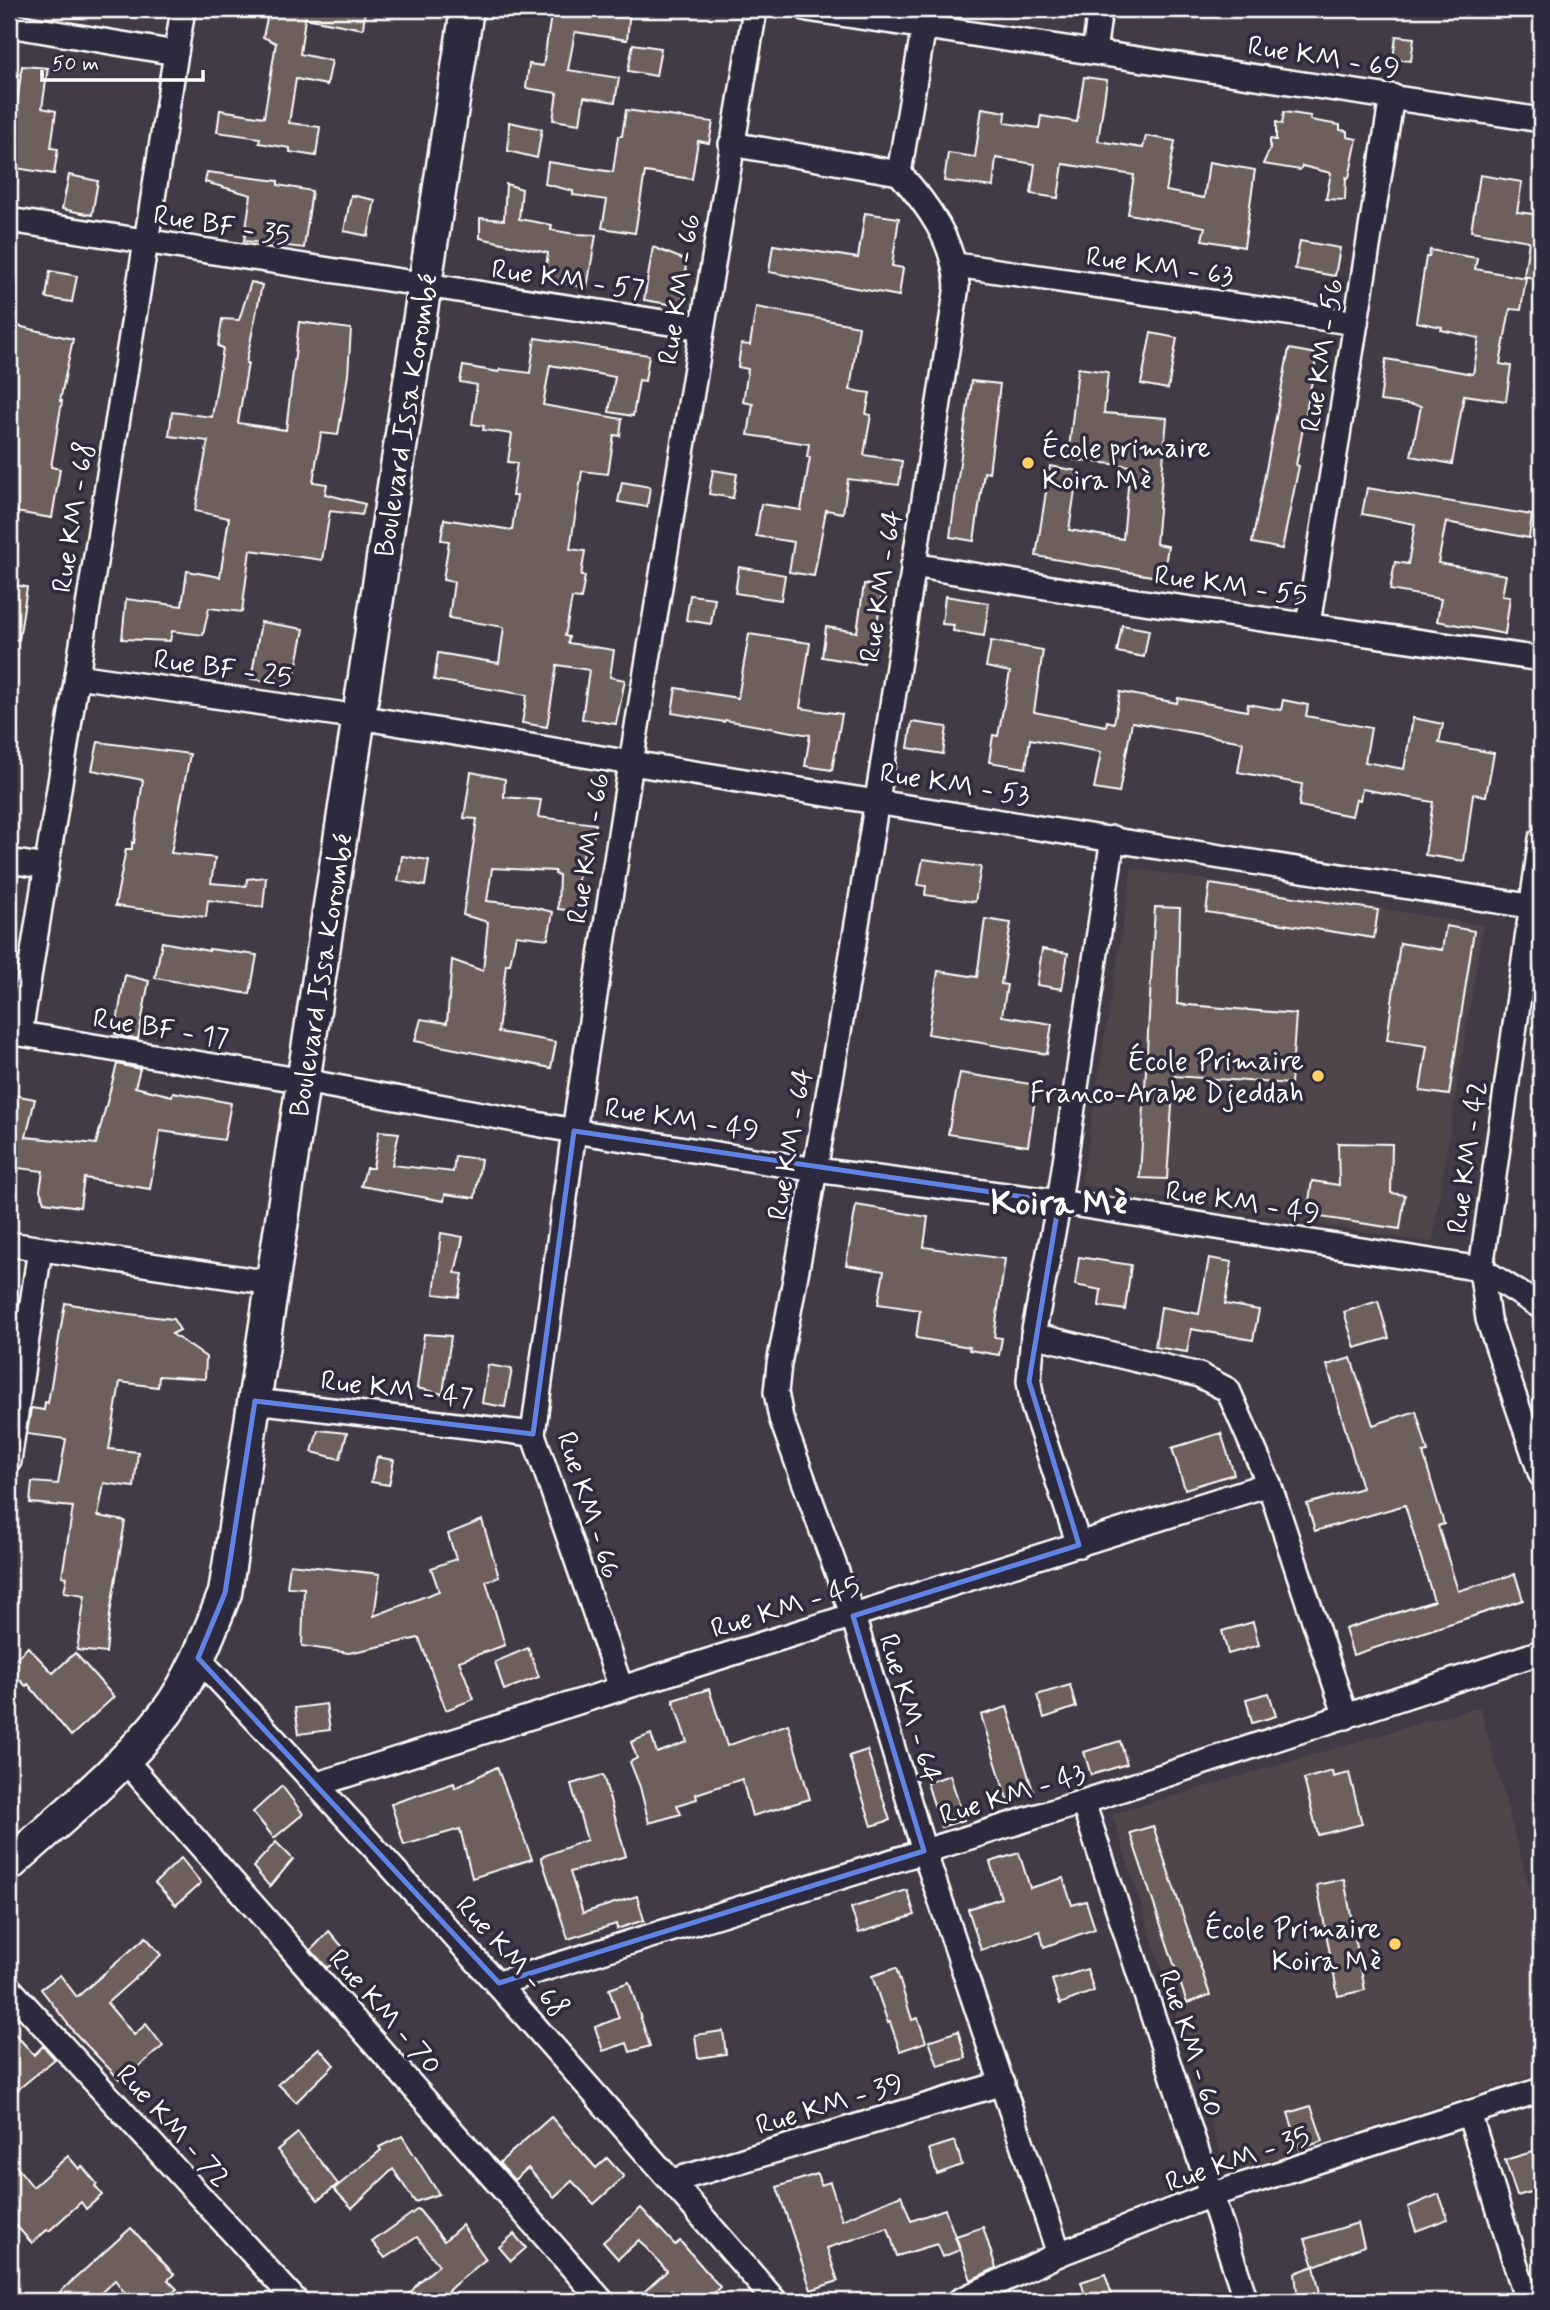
<svg xmlns="http://www.w3.org/2000/svg" width="1550" height="2310" viewBox="0 0 1550 2310" font-family="Mynerve,sans-serif">
  <rect width="100%" height="100%" fill="#423a46"/>
  <filter id="ink" filterUnits="userSpaceOnUse"><feTurbulence type="fractalNoise" baseFrequency=".0143" numOctaves="2"/><feDisplacementMap in="SourceGraphic" scale="14" xChannelSelector="R" yChannelSelector="G"/><feConvolveMatrix kernelMatrix="1 2 1 2 8 2 1 2 1" color-interpolation-filters="sRGB"/></filter>
  <g filter="url(#ink)">
    <g fill="#4f454c">
      <polygon points="1132,868 1483,925 1432,1243 1081,1185"/>
      <polygon points="1480,1707 1541,1931 1541,2073 1227,2174 1112,1814 1423,1722"/>
    </g>
    <g fill="#6d5e5b" stroke="#fff" stroke-width="2">
      <polygon points="269,9 365,9 363,29 305,18 300,54 332,61 327,85 296,79 289,123 320,127 316,156 290,152 290,148 259,143 260,138 217,132 220,110 264,117 276,43 263,37"/>
      <polygon points="552,9 630,9 627,40 575,32 568,70 619,78 615,102 584,97 580,124 553,120 557,93 526,88 529,64 543,66"/>
      <polygon points="1396,36 1414,38 1411,61 1393,59"/>
      <polygon points="633,44 661,48 656,76 628,71"/>
      <polygon points="22,66 48,68 42,108 56,111 51,148 58,149 54,174 9,167 9,140 12,141"/>
      <polygon points="1084,77 1107,80 1098,141 1143,148 1146,136 1175,141 1166,191 1204,198 1209,162 1255,170 1244,247 1202,240 1205,227 1128,214 1134,175 1063,164 1058,198 1031,194 1035,164 996,158 993,187 944,181 948,153 975,157 982,108 1006,112 1005,123 1039,128 1041,116 1077,122"/>
      <polygon points="626,110 713,122 709,143 698,141 692,179 645,172 635,233 602,228 607,200 573,195 573,191 545,184 548,162 613,172 618,136 622,136"/>
      <polygon points="1284,112 1311,116 1310,120 1340,125 1340,130 1347,131 1347,137 1357,139 1349,178 1346,177 1345,200 1326,199 1331,173 1302,166 1300,170 1263,164 1270,149 1270,139 1276,140 1276,122 1282,124"/>
      <polygon points="509,122 542,129 537,158 508,151"/>
      <polygon points="207,172 278,181 278,185 312,191 304,248 244,241 251,195 205,182"/>
      <polygon points="69,175 98,181 92,215 62,209"/>
      <polygon points="1480,175 1522,182 1517,212 1541,215 1541,280 1524,276 1529,241 1471,231"/>
      <polygon points="506,184 522,189 519,219 552,225 551,230 575,234 596,235 587,288 544,279 548,253 480,238 480,218 504,220"/>
      <polygon points="351,195 375,200 368,236 344,231"/>
      <polygon points="865,213 899,218 892,266 903,268 899,296 769,272 773,245 858,258"/>
      <polygon points="1300,241 1340,248 1335,276 1295,269"/>
      <polygon points="653,247 685,260 686,273 681,306 644,300"/>
      <polygon points="1430,250 1477,258 1475,269 1526,278 1521,310 1510,309 1500,364 1511,366 1506,401 1464,395 1452,464 1411,456 1421,406 1380,401 1386,359 1473,374 1479,338 1441,330 1442,327 1416,322 1426,257 1429,257"/>
      <polygon points="50,271 77,276 72,302 46,298"/>
      <polygon points="251,282 262,285 246,363 248,363 238,423 286,430 299,322 351,329 348,375 338,435 321,433 313,482 327,484 325,494 365,504 362,515 330,511 322,560 250,550 242,612 209,608 203,635 172,631 170,641 122,639 126,599 182,606 187,571 220,577 229,518 195,511 208,441 169,436 172,412 212,417 223,348 218,346 222,319 239,320"/>
      <polygon points="756,307 859,326 850,390 870,393 866,414 871,415 864,455 902,461 899,485 848,479 843,513 826,510 814,576 789,572 794,542 756,536 761,504 801,510 810,457 807,457 809,444 748,435 753,404 743,402 748,369 738,367 741,344 750,345"/>
      <polygon points="9,324 73,339 60,401 62,401 51,467 60,469 52,518 9,511"/>
      <polygon points="1151,333 1177,338 1168,389 1141,384"/>
      <polygon points="535,338 649,355 645,381 639,380 633,416 609,412 615,377 550,365 543,405 622,419 620,436 614,435 608,474 582,471 570,549 585,551 581,576 585,576 581,599 572,598 565,636 569,637 568,643 614,650 610,677 625,680 616,724 582,719 589,670 557,665 547,727 522,723 527,695 434,680 438,653 499,663 504,627 449,618 454,582 443,580 449,541 441,540 444,519 512,530 517,496 512,496 517,463 508,462 512,434 483,430 484,426 472,424 477,385 460,382 463,366 499,372 500,369 530,373"/>
      <polygon points="1289,349 1317,354 1296,465 1299,466 1282,549 1252,543"/>
      <polygon points="1078,368 1108,372 1104,413 1167,418 1156,544 1168,546 1163,578 1036,556 1050,466 1078,471 1069,530 1123,539 1130,466 1068,459"/>
      <polygon points="971,381 1000,384 989,473 984,472 974,541 950,537"/>
      <polygon points="713,470 737,474 733,498 709,494"/>
      <polygon points="622,482 650,487 647,507 618,502"/>
      <polygon points="1367,488 1532,515 1529,538 1446,522 1438,563 1506,575 1502,596 1510,597 1505,634 1437,621 1441,599 1390,590 1395,562 1408,564 1415,524 1362,514"/>
      <polygon points="739,567 785,575 781,600 735,593"/>
      <polygon points="9,584 27,587 19,640 9,639"/>
      <polygon points="864,584 883,587 873,648 866,647 864,664 822,657 826,627 857,632"/>
      <polygon points="690,595 715,598 711,624 686,620"/>
      <polygon points="945,596 989,603 984,636 953,631 954,625 942,624"/>
      <polygon points="261,622 304,629 293,684 251,679"/>
      <polygon points="1122,625 1149,630 1144,657 1117,652"/>
      <polygon points="749,634 810,643 800,708 842,714 832,770 805,766 810,735 725,720 724,722 672,713 676,688 738,698"/>
      <polygon points="991,641 1043,650 1034,712 1106,726 1107,721 1114,723 1120,692 1177,703 1178,698 1247,711 1248,704 1281,710 1283,700 1308,705 1306,716 1371,728 1365,762 1404,769 1413,718 1443,724 1439,743 1494,753 1486,796 1473,794 1464,861 1425,855 1433,802 1362,789 1360,800 1356,799 1352,816 1299,806 1302,784 1238,772 1243,742 1132,722 1119,793 1094,789 1101,752 1030,739 1026,768 989,762 993,735 998,736 1010,672 986,667"/>
      <polygon points="912,722 947,727 943,754 908,748"/>
      <polygon points="98,742 190,754 171,853 215,858 211,883 246,886 247,879 266,877 263,907 208,900 206,917 115,906 126,849 132,849 132,842 134,843 143,780 92,770"/>
      <polygon points="471,772 505,779 504,797 541,800 538,817 596,824 592,843 586,842 577,884 576,911 558,909 559,875 555,874 555,871 492,868 487,901 524,905 553,912 548,939 516,935 510,964 506,964 498,1032 556,1042 551,1068 415,1041 421,1019 447,1023 452,960 483,971 488,922 463,915 477,819 464,818"/>
      <polygon points="402,856 429,860 425,886 398,881"/>
      <polygon points="923,859 981,867 975,902 925,895 926,886 918,885"/>
      <polygon points="1210,884 1378,910 1374,938 1206,912"/>
      <polygon points="1155,907 1180,908 1177,1004 1296,1014 1291,1084 1174,1076 1167,1179 1140,1178"/>
      <polygon points="985,919 1011,923 1001,984 1007,985 1002,1016 1052,1024 1047,1054 928,1034 938,971 977,977"/>
      <polygon points="1446,926 1474,931 1449,1095 1420,1091 1427,1046 1387,1040 1400,943 1442,950"/>
      <polygon points="162,942 209,951 209,949 257,955 250,994 155,978"/>
      <polygon points="1042,949 1068,953 1062,989 1037,985"/>
      <polygon points="125,975 149,981 138,1039 115,1034"/>
      <polygon points="117,1064 140,1069 135,1087 172,1096 173,1092 231,1103 224,1140 160,1131 150,1189 84,1178 80,1207 44,1202 40,1190 43,1171 19,1168 16,1181 9,1180 9,1094 35,1099 26,1137 96,1144"/>
      <polygon points="960,1073 1037,1085 1028,1146 948,1134"/>
      <polygon points="379,1131 399,1133 392,1165 453,1172 455,1156 481,1159 475,1198 445,1194 444,1201 361,1186 366,1168 373,1168"/>
      <polygon points="1338,1143 1392,1144 1391,1193 1405,1195 1400,1229 1307,1215 1312,1181 1339,1185"/>
      <polygon points="856,1205 928,1217 924,1247 1005,1259 994,1337 1002,1338 999,1355 969,1350 970,1347 916,1338 920,1310 878,1304 884,1271 846,1265"/>
      <polygon points="441,1233 463,1237 455,1273 463,1274 459,1297 434,1294"/>
      <polygon points="1079,1257 1131,1265 1125,1310 1099,1306 1101,1290 1075,1285"/>
      <polygon points="1209,1258 1232,1262 1225,1304 1259,1310 1253,1340 1191,1329 1187,1352 1155,1347 1161,1307 1199,1314"/>
      <polygon points="1378,1301 1389,1338 1355,1348 1344,1312"/>
      <polygon points="65,1303 120,1313 173,1319 180,1330 172,1334 206,1357 205,1379 159,1376 158,1387 120,1382 109,1449 138,1452 134,1487 104,1483 98,1516 125,1521 110,1614 106,1653 77,1650 85,1595 64,1592 67,1577 62,1576 73,1507 30,1503 32,1482 58,1484 66,1439 27,1434 31,1408 44,1410 45,1402 48,1403"/>
      <polygon points="424,1334 451,1336 443,1394 417,1388"/>
      <polygon points="1351,1358 1373,1425 1416,1411 1428,1452 1423,1453 1444,1524 1438,1526 1458,1591 1515,1574 1523,1600 1353,1655 1345,1629 1434,1601 1405,1505 1315,1531 1307,1504 1362,1488 1327,1365"/>
      <polygon points="488,1365 512,1369 505,1407 482,1403"/>
      <polygon points="318,1430 347,1433 340,1459 312,1452"/>
      <polygon points="1221,1433 1234,1474 1185,1489 1172,1448"/>
      <polygon points="377,1457 394,1460 389,1485 371,1482"/>
      <polygon points="482,1520 499,1577 486,1581 505,1645 459,1661 474,1699 446,1710 419,1638 349,1653 302,1646 304,1588 287,1587 290,1564 380,1574 374,1616 439,1591 431,1568 456,1559 448,1534"/>
      <polygon points="1253,1622 1259,1645 1228,1654 1222,1631"/>
      <polygon points="28,1647 53,1673 75,1653 114,1697 71,1736 28,1684 26,1686 9,1669 9,1665"/>
      <polygon points="528,1648 539,1677 504,1690 495,1662"/>
      <polygon points="1070,1685 1076,1707 1044,1718 1037,1695"/>
      <polygon points="709,1689 727,1746 788,1724 810,1799 752,1816 742,1779 696,1794 697,1799 677,1805 681,1814 649,1823 640,1787 630,1762 637,1758 631,1742 651,1734 657,1753 687,1742 673,1700"/>
      <polygon points="1269,1693 1276,1716 1252,1723 1246,1699"/>
      <polygon points="326,1704 330,1730 299,1734 295,1708"/>
      <polygon points="1007,1707 1033,1791 1007,1799 981,1715"/>
      <polygon points="1120,1741 1127,1764 1091,1775 1084,1752"/>
      <polygon points="867,1750 890,1820 872,1826 849,1756"/>
      <polygon points="497,1767 532,1859 472,1878 460,1829 404,1845 391,1804 454,1783 455,1788"/>
      <polygon points="1332,1771 1333,1777 1349,1773 1362,1824 1318,1835 1304,1779"/>
      <polygon points="603,1775 626,1856 570,1872 583,1913 637,1896 644,1920 617,1929 616,1924 568,1939 541,1857 587,1840 571,1784"/>
      <polygon points="950,1775 964,1820 941,1827 927,1783"/>
      <polygon points="282,1786 303,1814 274,1838 253,1812"/>
      <polygon points="1153,1826 1210,1995 1187,2003 1130,1833"/>
      <polygon points="276,1842 293,1859 270,1887 253,1867"/>
      <polygon points="1019,1853 1030,1888 1063,1878 1072,1905 1086,1901 1095,1929 1044,1947 1040,1931 981,1950 968,1909 1001,1898 990,1862"/>
      <polygon points="181,1858 201,1883 176,1905 155,1883"/>
      <polygon points="1344,1879 1365,1990 1338,1996 1317,1885"/>
      <polygon points="907,1890 915,1915 859,1933 851,1908"/>
      <polygon points="329,1931 347,1952 327,1968 311,1950"/>
      <polygon points="146,1937 161,1955 107,2003 134,2035 146,2024 163,2046 132,2072 130,2071 119,2079 74,2032 41,1989 60,1975 77,1997"/>
      <polygon points="896,1968 912,2020 918,2018 926,2042 900,2051 890,2022 888,2023 872,1976"/>
      <polygon points="1087,1969 1094,1991 1060,2004 1052,1980"/>
      <polygon points="629,1982 650,2046 630,2052 627,2043 603,2051 595,2027 619,2018 609,1989"/>
      <polygon points="9,2027 34,2055 43,2046 55,2059 9,2097"/>
      <polygon points="723,2031 726,2054 698,2058 695,2035"/>
      <polygon points="958,2031 966,2058 938,2066 929,2041"/>
      <polygon points="319,2048 334,2065 296,2102 278,2084"/>
      <polygon points="1311,2106 1323,2141 1300,2149 1288,2113"/>
      <polygon points="551,2117 596,2168 607,2158 624,2177 594,2204 572,2181 554,2197 528,2168 514,2180 499,2163"/>
      <polygon points="298,2133 338,2184 318,2200 277,2150"/>
      <polygon points="402,2136 439,2194 415,2202 393,2169 352,2208 334,2189 381,2150 379,2147"/>
      <polygon points="955,2141 962,2165 937,2174 929,2149"/>
      <polygon points="1532,2152 1541,2189 1517,2196 1505,2160"/>
      <polygon points="68,2156 79,2169 82,2166 97,2184 95,2186 102,2195 86,2209 81,2202 49,2231 47,2230 32,2243 9,2218 9,2157 33,2187"/>
      <polygon points="817,2174 821,2185 830,2182 842,2220 901,2195 911,2221 945,2209 960,2250 942,2257 937,2244 897,2256 888,2228 827,2248 838,2281 811,2290 777,2187"/>
      <polygon points="1439,2194 1448,2219 1416,2231 1408,2207"/>
      <polygon points="641,2208 675,2245 680,2241 720,2287 706,2301 681,2301 671,2290 659,2301 634,2301 667,2271 639,2240 618,2259 603,2242"/>
      <polygon points="418,2209 444,2241 462,2225 486,2259 453,2286 438,2301 404,2301 419,2282 439,2265 417,2237 385,2258 372,2242"/>
      <polygon points="1358,2223 1364,2246 1314,2266 1305,2239"/>
      <polygon points="983,2227 996,2268 971,2280 956,2236"/>
      <polygon points="131,2228 174,2274 168,2280 177,2289 164,2301 131,2301 115,2280 92,2301 50,2301"/>
      <polygon points="514,2234 526,2248 511,2261 499,2247"/>
      <polygon points="1314,2266 1320,2293 1298,2300 1295,2273"/>
      <polygon points="1105,2274 1114,2301 1087,2301 1081,2282"/>
    </g>
    <g fill="none" stroke-linecap="round" stroke-linejoin="round">
      <g stroke="#fff" stroke-width="28">
        <g id="street">
          <polyline points="807,9 1541,120"/>
          <polyline points="9,25 176,53"/>
          <path d="M924,26L899,173C928,205 954,241 957,286C901,646 848,1007 779,1364L776,1392L781,1418L853,1616L924,1851L1059,2254"/>
          <polyline points="1094,52 1100,9"/>
          <polyline points="731,144 899,173"/>
          <polyline points="9,220 702,328"/>
          <polyline points="956,265 1356,323"/>
          <polyline points="913,565 1088,594 1541,659"/>
          <polyline points="1308,624 1392,96"/>
          <polyline points="77,676 359,717 631,763 1541,908"/>
          <polyline points="1541,839 1481,1269 1488,1319 1541,1475"/>
          <polyline points="9,861 47,867"/>
          <polyline points="9,1032 304,1081 574,1131 816,1170 1059,1202 1481,1269 1541,1307"/>
          <polyline points="20,1034 183,9"/>
          <polyline points="9,1244 272,1283"/>
          <polyline points="1033,1335 1199,1375 1228,1390 1269,1484 1346,1717"/>
          <polyline points="255,1401 533,1434"/>
          <polyline points="9,1461 40,1249"/>
          <polyline points="1079,1545 1033,1406 1029,1381 1033,1335 1059,1202 1113,838"/>
          <path d="M198,1658C396,1867 587,2083 775,2301"/>
          <polyline points="621,1688 533,1434 574,1131 631,763 755,9"/>
          <polyline points="125,1760 602,2301"/>
          <polyline points="318,1784 1269,1484"/>
          <polyline points="1083,1802 1246,2301"/>
          <polyline points="499,1983 1083,1802 1541,1652"/>
          <polyline points="9,1988 296,2301"/>
          <polyline points="1469,2113 1527,2301"/>
          <polyline points="672,2181 1003,2083"/>
          <polyline points="959,2301 1059,2254 1211,2195 1541,2090"/>
        </g>
      </g>
      <g stroke="#fff" stroke-width="37">
        <path id="secondary" d="M9,1865C63,1816 121,1770 166,1713C192,1679 209,1633 225,1593L467,9"/>
      </g>
      <use href="#street" stroke="#2f2a3d" stroke-width="23"/>
      <use href="#secondary" stroke="#2f2a3d" stroke-width="32"/>
    </g>
  </g>
  <path fill="none" stroke="#6183e4" stroke-width="5" stroke-linejoin="round" d="M574,1131L1059,1202L1029,1381L1079,1545L853,1616L924,1851L499,1983L198,1658L225,1593L255,1401L533,1434Z"/>
  <g fill="#ffd166" stroke="#2f2a3d" stroke-width="2.5">
    <circle cx="1028" cy="463" r="7"/>
    <circle cx="1318" cy="1076" r="7"/>
    <circle cx="1395" cy="1944" r="7"/>
  </g>
  <g text-anchor="middle" stroke-width="7" stroke-linejoin="round" paint-order="stroke">
    <g font-size="28" fill="#fff" stroke="#2f2a3d">
      <text transform="translate(1324 56) rotate(9)" y="10">Rue KM - 69</text>
      <text transform="translate(222 224) rotate(9)" y="10">Rue BF - 35</text>
      <text transform="translate(1160 265) rotate(8)" y="10">Rue KM - 63</text>
      <text transform="translate(568 278) rotate(8)" y="10">Rue KM - 57</text>
      <text transform="translate(678 289) rotate(-81)" y="10">Rue KM - 66</text>
      <text transform="translate(1321 355) rotate(-81)" y="10">Rue KM - 56</text>
      <text transform="translate(405 415) rotate(-81)" y="10">Boulevard Issa Korombé</text>
      <text transform="translate(72 517) rotate(-81)" y="10">Rue KM - 68</text>
      <text transform="translate(1231 584) rotate(8)" y="10">Rue KM - 55</text>
      <text transform="translate(880 586) rotate(-81)" y="10">Rue KM - 64</text>
      <text transform="translate(223 667) rotate(8)" y="10">Rue BF - 25</text>
      <text transform="translate(955 783) rotate(9)" y="10">Rue KM - 53</text>
      <text transform="translate(587 848) rotate(-81)" y="10">Rue KM - 66</text>
      <text transform="translate(320 975) rotate(-81)" y="10">Boulevard Issa Korombé</text>
      <text transform="translate(161 1027) rotate(9)" y="10">Rue BF - 17</text>
      <text transform="translate(682 1118) rotate(9)" y="10">Rue KM - 49</text>
      <text transform="translate(789 1144) rotate(-80)" y="10">Rue KM - 64</text>
      <text transform="translate(1466 1157) rotate(-82)" y="10">Rue KM - 42</text>
      <text transform="translate(1243 1201) rotate(9)" y="10">Rue KM - 49</text>
      <text transform="translate(397 1388) rotate(7)" y="10">Rue KM - 47</text>
      <text transform="translate(590 1505) rotate(72)" y="10">Rue KM - 66</text>
      <text transform="translate(785 1606) rotate(-17)" y="10">Rue KM - 45</text>
      <text transform="translate(911 1708) rotate(73)" y="10">Rue KM - 64</text>
      <text transform="translate(1012 1793) rotate(-17)" y="10">Rue KM - 43</text>
      <text transform="translate(513 1956) rotate(48)" y="10">Rue KM - 68</text>
      <text transform="translate(386 2011) rotate(49)" y="10">Rue KM - 70</text>
      <text transform="translate(1192 2043) rotate(72)" y="10">Rue KM - 60</text>
      <text transform="translate(829 2103) rotate(-17)" y="10">Rue KM - 39</text>
      <text transform="translate(174 2125) rotate(48)" y="10">Rue KM - 72</text>
      <text transform="translate(1237 2158) rotate(-19)" y="10">Rue KM - 35</text>
    </g>
    <g font-size="28" fill="#fff" stroke="#2f2a3d" text-anchor="end">
      <text x="1042" y="457" text-anchor="start">École primaire<tspan x="1042" dy="32">Koira Mè</tspan></text>
      <text x="1304" y="1070">École Primaire<tspan x="1304" dy="32">Franco-Arabe Djeddah</tspan></text>
      <text x="1381" y="1938">École Primaire<tspan x="1381" dy="32">Koira Mè</tspan></text>
    </g>
    <g font-size="35" font-weight="bold" fill="#fff" stroke="#2f2a3d">
      <text x="1059" y="1214">Koira Mè</text>
    </g>
  </g>
  <rect width="1550" height="2310" fill="none" stroke="#2f2a3d" stroke-width="35"/>
  <rect x="18" y="18" width="1515" height="2275" fill="none" stroke="#fff" stroke-width="2.5" filter="url(#ink)"/>
  <path d="M42 70v10h161v-10" fill="none" stroke="#ffffff" stroke-width="3.5"/>
  <text x="52" y="70" font-size="21" fill="#ffffff" stroke="#2f2a3d" stroke-width="5" paint-order="stroke">50 m</text>
</svg>
